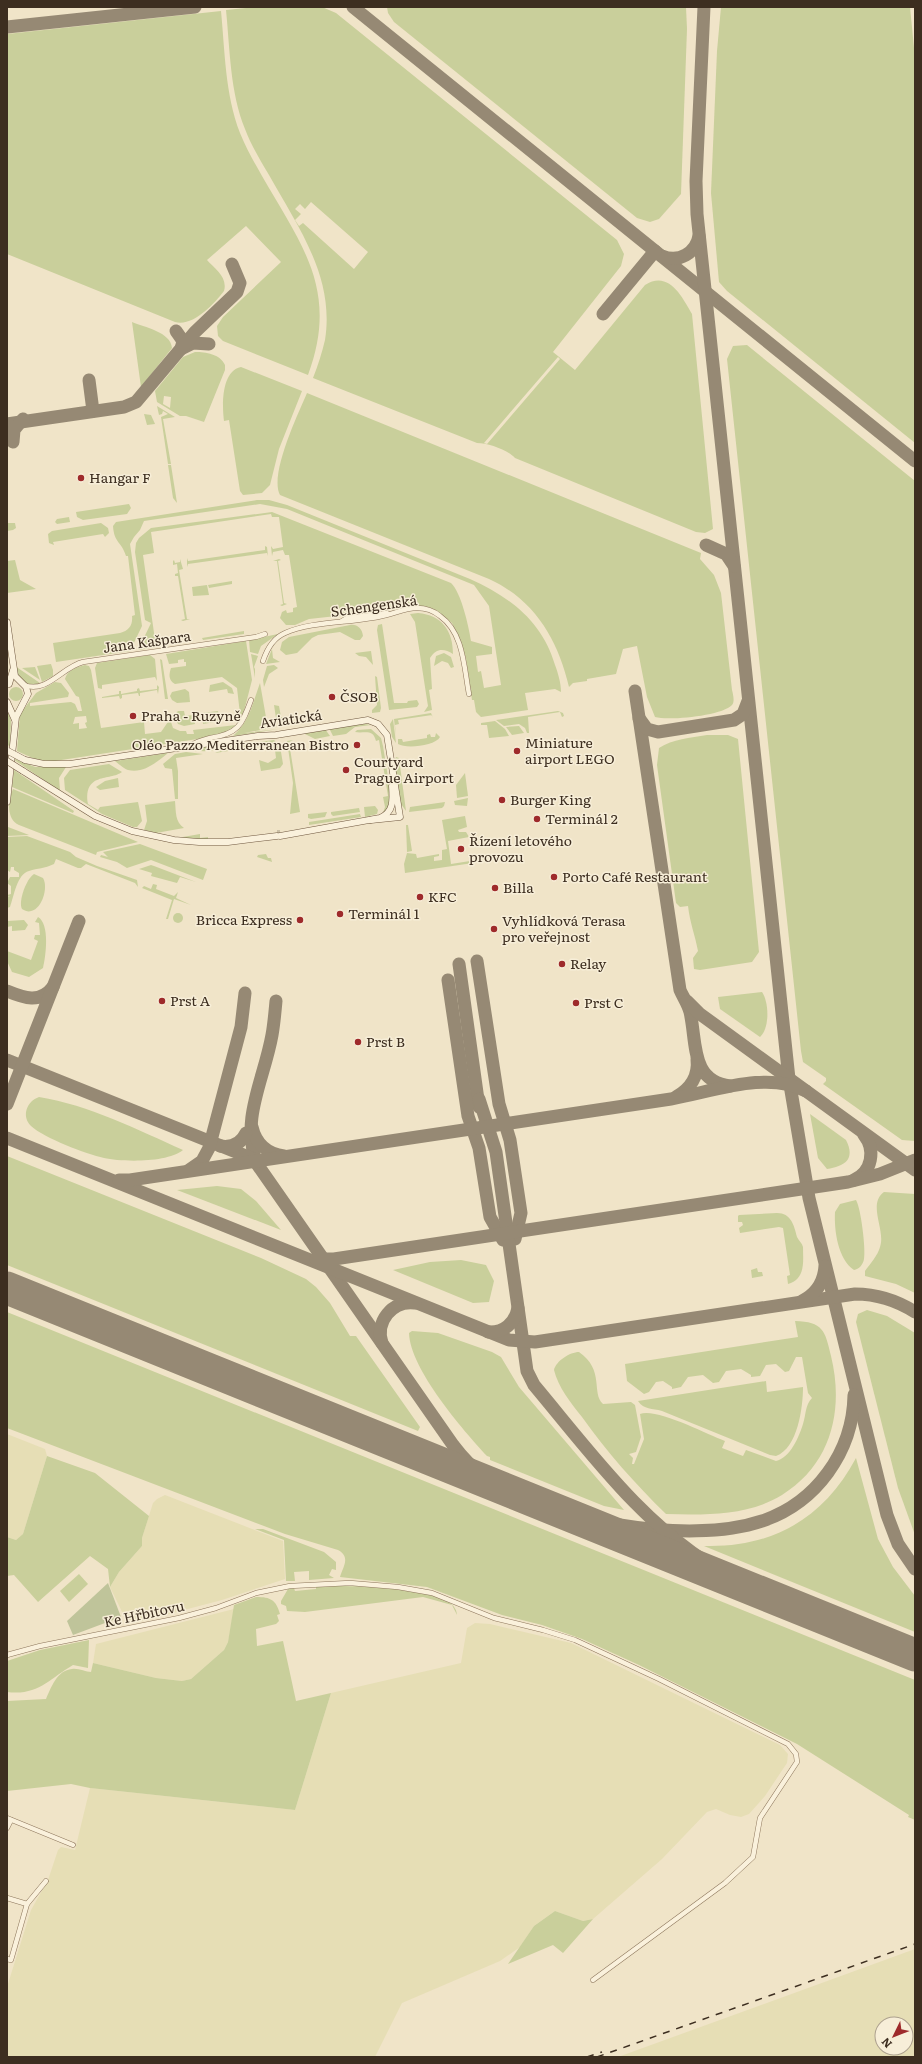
<svg xmlns="http://www.w3.org/2000/svg" width="922" height="2064" viewBox="0 0 922 2064" font-family="Literata,serif">
  <rect width="100%" height="100%" fill="#f0e4c8"/>
  <g fill="#e6deb5" fill-rule="evenodd">
    <polygon points="7,1434 45,1449 47,1456 23,1534 16,1540 7,1537"/>
    <polygon points="165,1495 283,1541 285,1579 222,1600 146,1620 130,1623 126,1620 110,1587 119,1572 142,1546 142,1538 153,1503 157,1499"/>
    <polygon points="234,1609 228,1642 224,1650 191,1679 182,1681 156,1678 93,1663 96,1644"/>
    <polygon points="475,1623 490,1624 571,1643 780,1745 788,1754 787,1763 765,1796 749,1814 741,1817 730,1815 716,1809 707,1812 662,1859 593,1919 583,1921 555,1911 534,1926 520,1947 500,1961 402,2003 375,2057 7,2057 7,1987 31,1910 48,1880 58,1850 61,1847 75,1850 90,1788 295,1810 331,1693 461,1663 467,1628"/>
    <path d="M915,1949V2057H618ZM882,2024H906V2048H882Z"/>
  </g>
  <g fill="#c9cf9b" fill-rule="evenodd">
    <path d="M256,7H322L336,13L617,240L624,254L621,266L553,352L575,370L645,285C669,270 682,297 692,314L713,529L705,533L696,532L515,458C508,450 488,443 477,443L313,378C318,365 322,353 325,340C335,277 298,227 269,175C260,160 251,145 245,129C230,92 230,50 226,10ZM311,202L368,252L354,269L303,223L299,226L295,220L301,214L295,209L300,204L305,209ZM558,357L560,359L487,444L484,443Z"/>
    <polygon points="387,7 686,7 687,29 681,194 659,219 650,222 637,218 394,22 388,13"/>
    <polygon points="721,7 910,7 915,58 915,443 727,291 719,282 711,193 717,51"/>
    <path d="M221,11C225,52 225,94 240,133C246,148 254,162 262,176C303,247 339,291 308,375L223,341L218,336L217,326L223,317L281,262L246,226L207,260C215,269 228,277 224,291C214,304 193,327 175,322L7,254V34Z"/>
    <path d="M132,322C144,327 171,332 172,348L141,387Z"/>
    <polygon points="747,345 915,481 915,1141 902,1140 823,1084 826,1081 826,1078 803,1062 801,1051 727,359 733,346"/>
    <path d="M195,352C206,352 220,354 225,365V370L204,422L186,416H180L157,402L155,391L183,357ZM164,396L171,397L170,408L163,404Z"/>
    <path d="M241,367L302,391L279,449L270,485L262,493L243,495L240,491L229,420L224,421C222,406 221,371 241,367Z"/>
    <path d="M307,393L701,553L700,559L714,575L721,593L732,690C733,694 735,702 732,705C722,716 668,721 655,717L647,697L637,646L623,649L616,674L587,679V681L573,683L569,687C558,640 535,600 489,579L280,495C269,475 298,414 307,393Z"/>
    <polygon points="157,406 175,417 163,419 171,464 168,464 161,417 168,414 163,411 162,414 159,415"/>
    <polygon points="144,414 151,415 155,424 147,425"/>
    <polygon points="168,465 171,465 177,503 173,498"/>
    <path d="M257,500H269L287,505L470,579C510,597 542,621 555,665C558,673 561,683 561,692L555,689L525,693L528,710L481,717L476,712L474,700H472L466,659L461,642L452,623L440,614L410,607L364,614V613L309,619L295,625H286L280,618L282,612L286,610L287,613L293,612V608L297,607L289,555H285L283,550L273,552L272,556L271,546L273,549L283,547L279,517H272L271,514L151,532L154,553L143,555L156,647L138,650L151,623L145,620L135,552L136,543L139,538L151,528L272,512L451,583C461,592 469,627 471,641L492,647V654L476,656L478,672L481,671L484,688L501,685L489,606L474,585L287,509L260,504L144,521L140,530L134,537L130,544L142,626L130,651L56,662L53,643L120,633C129,631 133,625 132,616L135,615L128,556H126C122,542 114,543 113,526L116,522Z"/>
    <polygon points="129,504 131,508 127,514 83,520 77,517 76,512"/>
    <polygon points="69,517 70,522 57,524 55,522 57,519"/>
    <polygon points="7,523 15,523 16,528 13,530 7,531"/>
    <polygon points="101,523 108,528 109,533 105,537 103,534 53,542 54,545 49,543 48,534 52,531"/>
    <polygon points="265,546 267,547 268,556 267,553 188,564 187,567 187,558 188,561 265,550"/>
    <polygon points="180,559 183,569 179,570 187,619 190,619 183,621 181,620 185,619 178,576 175,576 175,574 178,573 177,564 173,565 173,561 174,560 175,563 180,562"/>
    <polygon points="279,559 281,560 278,561 284,603 287,604 282,606 280,605 283,604 277,561 273,561"/>
    <polygon points="15,560 20,580 36,589 7,593 7,561"/>
    <polygon points="232,581 232,584 209,588 208,585"/>
    <polygon points="207,585 209,595 193,596 192,587"/>
    <path d="M418,613C442,615 453,631 453,654C444,648 436,648 430,658L432,689L429,690L432,710L424,712L428,706L427,700L415,622L410,614Z"/>
    <polygon points="382,624 394,703 407,703 408,701 417,700 419,704 417,707 389,710 377,630 378,625"/>
    <path d="M350,625C357,624 362,628 363,636L360,640H355L340,632L318,635L312,638L297,653L286,655L280,650L282,642L289,637Z"/>
    <polygon points="244,631 244,634 203,640 202,638"/>
    <polygon points="278,634 261,646 258,654 250,652 249,640"/>
    <path d="M246,641L252,680L243,715L240,714L237,688L222,677L175,684C168,680 169,674 171,668L186,666V662H184V659L178,660V663L169,664L166,654Z"/>
    <polygon points="272,649 273,658 280,662 266,664"/>
    <polygon points="371,651 373,665 366,657 359,656 355,653"/>
    <polygon points="444,653 451,657 454,667 451,668 448,663 442,661 434,666 436,656"/>
    <polygon points="251,654 258,656 254,667 255,669 255,678"/>
    <polygon points="150,655 155,659 157,681 155,677 102,685 102,689 98,688 95,668 97,663"/>
    <polygon points="160,659 162,660 168,699 165,699"/>
    <polygon points="51,664 53,670 53,676 42,682 37,666"/>
    <path d="M85,665L89,666L91,670L101,728L144,722L145,734L161,732L170,719L173,728L180,731H186L187,734H194L193,730L236,725L226,733L217,734V736L55,761L37,760L17,751L20,714L23,710L36,693L55,682L61,683L69,693L68,697L30,703V706L71,702L75,704L78,711H82L79,697L76,696L65,679C67,670 77,667 85,665ZM86,716L87,722L85,723L87,728L79,729V723L73,724L75,717Z"/>
    <polygon points="274,665 278,668 269,674 264,687 263,680 267,666"/>
    <path d="M15,666L40,683C26,688 18,679 15,666Z"/>
    <polygon points="35,667 40,680 22,668"/>
    <polygon points="375,676 377,677 381,708 380,712 372,713 372,710 377,705"/>
    <polygon points="223,682 232,688 234,694 228,693 227,689 209,692 210,685"/>
    <path d="M260,683L267,723L277,727L244,733L279,729L233,736C250,720 252,705 260,683Z"/>
    <polygon points="157,685 159,687 158,694 157,690 140,693 140,696 139,696 138,693 122,695 122,698 120,699 119,696 102,698 102,697 119,694 119,691 121,691 121,694 137,691 137,689 139,688 140,691 157,689"/>
    <circle cx="16" cy="694" r="7"/>
    <polygon points="185,689 189,692 190,702 177,703 172,700 170,696 172,692"/>
    <polygon points="274,705 279,706 281,717 283,717 281,721 276,718"/>
    <polygon points="7,707 11,721 10,746 7,745"/>
    <polygon points="178,711 184,711 185,716 193,715 195,724 184,726 178,724 174,715"/>
    <polygon points="218,711 220,721 203,724 202,713"/>
    <polygon points="558,711 563,713 564,716 562,717 560,712 528,717 529,733 527,733 525,728 519,724 504,726 496,720"/>
    <polygon points="431,713 433,718 432,715 398,720 399,724 395,725 396,738 394,719"/>
    <polygon points="393,719 396,743 392,737 390,724"/>
    <polygon points="495,721 505,729 509,736 489,738 487,725 481,725 481,723"/>
    <polygon points="365,724 371,725 355,727 346,734 333,736 329,728"/>
    <polygon points="519,726 524,733 512,735 506,727"/>
    <polygon points="325,729 330,736 315,739 303,733"/>
    <path d="M371,729L381,738L383,746L391,796L389,809L383,813L385,807L383,797L388,796L379,740L376,741C373,728 364,734 355,732L357,730Z"/>
    <path d="M436,733L440,737C435,746 406,749 398,744V739H402L403,742L427,738V735L430,734L431,737H435Z"/>
    <path d="M707,735H728L738,739L759,952L752,962L700,970L694,969L693,958L698,951C695,935 690,923 688,906L680,907L676,903L657,765L659,748C673,739 690,738 707,735Z"/>
    <polygon points="274,740 280,746 283,764 280,768 261,771 259,760 268,763 276,758 275,750 268,745 215,753 230,746"/>
    <polygon points="293,740 289,742 300,812 290,814 293,783 287,741"/>
    <path d="M222,744C217,753 199,752 190,749Z"/>
    <polygon points="186,752 203,754 176,758 178,771 178,799 175,799 172,769 165,768 163,764 175,754"/>
    <path d="M168,753C158,761 144,774 128,770C124,769 119,764 115,761Z"/>
    <polygon points="10,757 35,767 66,767 59,778 60,791"/>
    <polygon points="396,757 399,758 406,811 401,804 394,761"/>
    <path d="M109,764L122,772C110,781 83,772 88,804L98,810L100,807L138,802L142,821L137,827H133L102,814L65,790L64,778L70,770Z"/>
    <polygon points="14,770 74,811 73,813 12,787"/>
    <polygon points="465,773 468,796 457,798 456,785"/>
    <polygon points="118,778 119,787 100,790 96,787 105,781"/>
    <path d="M13,789L138,842L97,852L96,855L19,825C6,819 8,800 13,789Z"/>
    <polygon points="468,798 467,806 455,805 454,801"/>
    <path d="M175,801C176,812 175,822 184,828L156,833L144,830L147,821L145,805Z"/>
    <polygon points="445,802 444,806 442,808 409,812 410,807"/>
    <polygon points="375,806 378,810 377,814 365,817 364,807"/>
    <polygon points="359,808 360,812 333,816 331,814 331,812"/>
    <polygon points="327,812 325,817 311,819 308,818 308,814"/>
    <polygon points="360,814 361,817 309,825 309,822"/>
    <polygon points="465,816 467,827 458,830 459,832 466,832 469,837 448,841 451,864 470,861 470,858 472,858 473,863 405,873 404,864 407,853 416,854 417,858 439,854 439,856 434,857 434,861 442,860 442,850 447,849 442,820"/>
    <polygon points="406,825 408,825 412,851 407,852"/>
    <polygon points="8,827 29,835 7,836"/>
    <polygon points="200,834 200,838 208,837 208,840 177,838"/>
    <path d="M27,836L70,852L76,857L97,866L137,880L138,887L135,883L86,864L81,868H78L56,859L54,864C44,869 38,868 29,871C17,874 14,896 10,907L7,908V898L10,896L7,897V895L11,894V886L7,883L10,877H19V873L14,870V867H11L10,872L7,870V837Z"/>
    <polygon points="140,844 207,869 203,880 151,860 127,868 117,862 100,857 101,855 108,857 103,852"/>
    <polygon points="266,854 268,858 271,858 272,862 257,857 258,855"/>
    <polygon points="151,865 154,866 196,882 180,877 177,883 151,876 152,873 139,869"/>
    <path d="M34,874L43,878C50,890 38,920 22,909C18,902 26,879 34,874Z"/>
    <polygon points="153,884 157,885 156,889 174,896 178,892 176,898 191,905 174,899 168,919 166,919 172,900 142,888 144,886 151,889"/>
    <circle cx="178" cy="918" r="5"/>
    <path d="M38,917C50,924 46,956 43,968L29,977L12,972L7,961V951L31,960L38,941L34,939L35,935H40L39,923L35,922Z"/>
    <polygon points="24,920 28,925 25,930 12,931 12,926 7,927 7,921"/>
    <path d="M762,992C769,1002 770,1028 760,1037L720,1009L718,997Z"/>
    <path d="M39,1097C89,1105 138,1130 183,1150C167,1163 122,1162 104,1158C86,1154 44,1138 31,1126C21,1116 27,1101 39,1097Z"/>
    <path d="M810,1114L846,1140C856,1160 844,1166 827,1169L818,1158Z"/>
    <polygon points="7,1156 261,1258 306,1279 316,1287 330,1303 350,1336 356,1336 420,1427 418,1431 7,1265"/>
    <polygon points="217,1186 241,1189 256,1201 281,1230 177,1190"/>
    <path d="M884,1192L915,1194V1293L896,1284L865,1276V1271C870,1264 878,1255 880,1247C886,1230 867,1204 884,1192Z"/>
    <path d="M856,1200C861,1208 866,1250 864,1259C863,1265 859,1269 854,1270C838,1259 834,1231 835,1212L840,1204Z"/>
    <path d="M777,1213C791,1213 794,1225 797,1237C799,1241 802,1243 803,1247C803,1261 806,1279 788,1284L787,1276L790,1275L783,1228L779,1227L740,1233L739,1228L743,1225L742,1222H738V1216L739,1215Z"/>
    <polygon points="461,1260 486,1265 494,1281 489,1302 473,1303 393,1270 430,1262"/>
    <polygon points="757,1268 758,1272 762,1272 763,1276 752,1278 751,1270"/>
    <polygon points="867,1310 887,1316 915,1333 915,1535 898,1488 856,1322 858,1314"/>
    <path d="M7,1312L915,1680V1820L908,1817L909,1815L797,1744L639,1665L582,1639L542,1625L502,1615L427,1587L340,1577C343,1567 351,1557 338,1550L285,1534L7,1428Z"/>
    <path d="M795,1321C823,1322 825,1330 831,1356C844,1409 832,1464 782,1495C748,1516 705,1515 666,1514C635,1484 607,1452 582,1417C571,1403 558,1387 554,1370C556,1361 570,1352 579,1352C605,1370 591,1393 603,1404L631,1402L635,1405L641,1437L636,1452L629,1454L633,1458L632,1464H634L644,1439L640,1414C657,1408 706,1434 725,1441L722,1448L743,1456L746,1450L776,1461C790,1458 799,1437 803,1424C806,1415 805,1405 812,1398L808,1393L802,1357H796L789,1371L785,1372L776,1364L766,1365L760,1376L751,1377V1375L741,1369L726,1371L719,1382L713,1383L703,1375L688,1377L681,1387L672,1389V1387L663,1381L656,1382L649,1392L644,1394L627,1381L625,1364L798,1337Z"/>
    <path d="M412,1331L438,1333L492,1352L501,1357L519,1387L624,1510L604,1506L490,1460V1457L487,1456C463,1430 410,1369 409,1333Z"/>
    <path d="M766,1381L767,1392L803,1387C803,1407 798,1448 776,1456L770,1455L662,1411C652,1408 644,1410 638,1401Z"/>
    <polygon points="47,1456 95,1473 149,1516 142,1538 142,1546 119,1572 110,1587 108,1569 90,1556 38,1602 14,1575 7,1576 7,1537 16,1540 23,1534"/>
    <path d="M856,1458L878,1539L893,1567L915,1596V1632L704,1546C773,1548 824,1518 856,1458Z"/>
    <polygon points="255,1529 263,1529 324,1552 336,1562 336,1570 332,1569 329,1575 334,1578 309,1580 309,1571 294,1572 295,1581 286,1581 284,1540"/>
    <polygon points="79,1574 88,1584 69,1602 60,1591"/>
    <path d="M316,1586C339,1586 458,1583 457,1615L452,1605L423,1597L305,1612L287,1611L286,1606L281,1604V1601L288,1589L294,1588L295,1591L316,1589Z"/>
    <path d="M256,1597C271,1597 276,1600 280,1614L277,1615L279,1621L276,1624L256,1629L257,1646L283,1641L296,1701L331,1693L295,1810L90,1788L71,1784L7,1791V1701L46,1699C51,1688 57,1670 72,1669C78,1668 86,1672 91,1672L93,1663L156,1678L182,1681L191,1679L224,1650L228,1642L234,1605Z"/>
    <path d="M89,1640L88,1668L73,1665C49,1679 38,1696 7,1692V1661L40,1650Z"/>
    <polygon points="555,1911 583,1921 593,1919 563,1953 553,1945 508,1964 534,1926"/>
  </g>
  <polygon fill="#bfc49a" points="108,1583 121,1617 73,1635 67,1621"/>
  <g fill="none" stroke-linecap="round" stroke-linejoin="round">
    <g stroke="#968974" stroke-width="13">
      <polyline points="353,7 915,461"/>
      <polyline points="704,7 696,181 697,214 789,1079 809,1198 887,1515 898,1544 915,1569"/>
      <polyline points="7,27 195,7"/>
      <path d="M662,256C679,263 696,253 699,236"/>
      <polyline points="603,314 655,251"/>
      <polyline points="176,331 183,341 181,349 193,343 209,344"/>
      <polyline points="89,380 93,411"/>
      <polyline points="7,424 124,407 136,402 195,332 237,292 240,283 232,264"/>
      <polyline points="13,442 14,430 23,419"/>
      <polyline points="706,545 726,554 734,566"/>
      <path d="M635,691L680,990C683,997 688,1004 690,1012C697,1042 690,1081 730,1086"/>
      <polyline points="639,718 647,729 658,732 734,720 743,714 748,701"/>
      <polyline points="477,961 499,1104 510,1140 521,1213 515,1239"/>
      <polyline points="459,964 479,1107"/>
      <polyline points="448,980 468,1116 479,1148 490,1217 503,1240"/>
      <path d="M7,991C24,998 40,1004 53,987"/>
      <path d="M276,1001C275,1012 274,1024 272,1035C264,1080 240,1119 257,1164L453,1445C462,1457 472,1468 485,1477C549,1521 688,1546 762,1521C816,1503 853,1452 854,1395"/>
      <polyline points="687,1001 700,1014 915,1170"/>
      <polyline points="7,1060 256,1160"/>
      <path d="M676,1097C690,1089 699,1076 697,1059"/>
      <path d="M479,1099L496,1152L527,1371L534,1385C591,1453 644,1527 722,1572C752,1589 784,1602 815,1615"/>
      <polyline points="7,1104 79,921"/>
      <path d="M252,1127C256,1144 268,1154 284,1156"/>
      <path d="M7,1138L509,1340L535,1342L855,1294C878,1294 896,1300 915,1312"/>
      <path d="M220,1146C232,1148 241,1144 246,1133"/>
      <polyline points="189,1170 202,1161 209,1148 241,1027 245,993"/>
      <path d="M119,1180H130L671,1099C712,1092 767,1070 806,1091"/>
      <path d="M854,1180C872,1172 876,1150 864,1135"/>
      <polyline points="316,1259 334,1259 848,1182 880,1174 915,1160"/>
      <path d="M802,1301C816,1294 824,1282 825,1266"/>
      <path d="M488,1332C504,1333 515,1323 518,1308"/>
      <path d="M382,1343C375,1322 392,1300 415,1303"/>
    </g>
    <polyline stroke="#968974" stroke-width="33" points="7,1288 915,1655"/>
    <polyline stroke="#ccc0a6" stroke-width="6" stroke-dasharray="6 3" stroke-linecap="butt" points="277,833 280,833"/>
    <g stroke="#8d765c" stroke-width="5.5">
      <g id="street">
        <polyline points="342,621 347,618 387,613"/>
        <path d="M263,661C267,649 273,638 285,633C311,621 353,623 382,616C393,614 405,608 417,608C425,608 434,611 440,616C464,633 464,668 469,694"/>
        <path d="M24,685C47,694 62,667 83,662L256,637L265,634"/>
        <path d="M190,746C197,741 202,740 210,738C238,734 242,725 251,700"/>
        <polyline points="7,1655 40,1646 179,1618 216,1608 256,1593 290,1586 350,1583 398,1587 432,1593 494,1618 543,1630 575,1640 659,1679 788,1744 796,1754 797,1762 760,1818 753,1857 725,1883 593,1980"/>
        <polyline points="7,1818 73,1845"/>
        <polyline points="7,1828 11,1820"/>
        <polyline points="7,1898 27,1904"/>
        <polyline points="7,1959 11,1960 27,1904 46,1881"/>
      </g>
    </g>
    <g stroke="#6f573f" stroke-width="7">
      <g id="secondary">
        <polyline points="7,622 15,676 26,687 28,694 16,717 7,802"/>
        <polyline points="9,684 13,670"/>
        <polyline points="7,702 15,720"/>
        <polyline points="25,760 44,764 70,764 258,736 276,735 368,720 378,724 387,735 400,817 371,820"/>
        <polyline points="23,771 95,816 132,831 174,840 199,842 228,842 277,836"/>
        <path d="M280,836L380,818C394,812 393,800 392,786"/>
      </g>
    </g>
    <use href="#street" stroke="#faf1dc" stroke-width="4.5"/>
    <use href="#secondary" stroke="#faf1dc" stroke-width="6"/>
    <g stroke="#3d2e20" stroke-width="1.5" stroke-dasharray="7 7" stroke-linecap="butt">
      <polyline points="587,2057 602,2052"/>
      <polyline points="597,2057 915,1944"/>
    </g>
    <g stroke="#6f573f" stroke-width="7" stroke-linecap="butt">
      <g id="secondary-bridge">
        <polyline points="8,751 25,760"/>
        <polyline points="7,761 23,771"/>
      </g>
    </g>
    <use href="#secondary-bridge" stroke="#faf1dc" stroke-width="6"/>
  </g>
  <g fill="#9e2a2b" stroke="#f7eed8" stroke-width="1.5">
    <circle cx="81" cy="478" r="4"/>
    <circle cx="332" cy="697" r="4"/>
    <circle cx="133" cy="716" r="4"/>
    <circle cx="357" cy="745" r="4"/>
    <circle cx="517" cy="751" r="4"/>
    <circle cx="346" cy="770" r="4"/>
    <circle cx="502" cy="800" r="4"/>
    <circle cx="537" cy="819" r="4"/>
    <circle cx="461" cy="849" r="4"/>
    <circle cx="554" cy="877" r="4"/>
    <circle cx="495" cy="888" r="4"/>
    <circle cx="420" cy="897" r="4"/>
    <circle cx="340" cy="914" r="4"/>
    <circle cx="300" cy="920" r="4"/>
    <circle cx="494" cy="929" r="4"/>
    <circle cx="562" cy="964" r="4"/>
    <circle cx="162" cy="1001" r="4"/>
    <circle cx="576" cy="1003" r="4"/>
    <circle cx="358" cy="1042" r="4"/>
  </g>
  <g text-anchor="middle" stroke-width="3" stroke-linejoin="round" paint-order="stroke">
    <g font-size="14" fill="#3d2e20" stroke="#f7eed8" text-anchor="start">
      <text x="89" y="483">Hangar F</text>
      <text x="340" y="702">ČSOB</text>
      <text x="141" y="721">Praha - Ruzyně</text>
      <text x="525" y="748">Miniature<tspan x="525" dy="16">airport LEGO</tspan></text>
      <text x="349" y="750" text-anchor="end">Oléo Pazzo Mediterranean Bistro</text>
      <text x="354" y="767">Courtyard<tspan x="354" dy="16">Prague Airport</tspan></text>
      <text x="510" y="805">Burger King</text>
      <text x="545" y="824">Terminál 2</text>
      <text x="469" y="846">Řízení letového<tspan x="469" dy="16">provozu</tspan></text>
      <text x="562" y="882">Porto Café Restaurant</text>
      <text x="503" y="893">Billa</text>
      <text x="428" y="902">KFC</text>
      <text x="348" y="919">Terminál 1</text>
      <text x="292" y="925" text-anchor="end">Bricca Express</text>
      <text x="502" y="926">Vyhlídková Terasa<tspan x="502" dy="16">pro veřejnost</tspan></text>
      <text x="570" y="969">Relay</text>
      <text x="170" y="1006">Prst A</text>
      <text x="584" y="1008">Prst C</text>
      <text x="366" y="1047">Prst B</text>
    </g>
    <g font-size="14" fill="#3d2e20" stroke="#f7eed8">
      <text transform="translate(374 606) rotate(-8)" y="5">Schengenská</text>
      <text transform="translate(147 642) rotate(-8)" y="5">Jana Kašpara</text>
      <text transform="translate(291 719) rotate(-8)" y="5">Aviatická</text>
      <text transform="translate(144 1614) rotate(-12)" y="5">Ke Hřbitovu</text>
    </g>
  </g>
  <rect width="922" height="2064" fill="none" stroke="#3d2e20" stroke-width="16"/>
  <g transform="translate(894 2036) rotate(227)"><circle r="19" fill="#f7eed8" stroke="#ada18e"/>
  <path d="M0-3L7 15L0 10L-7 15Z" fill="#9e2a2b"/>
  <text y="-6" font-size="11" font-weight="bold" text-anchor="middle" fill="#3d2e20">N</text>
  </g>
</svg>
